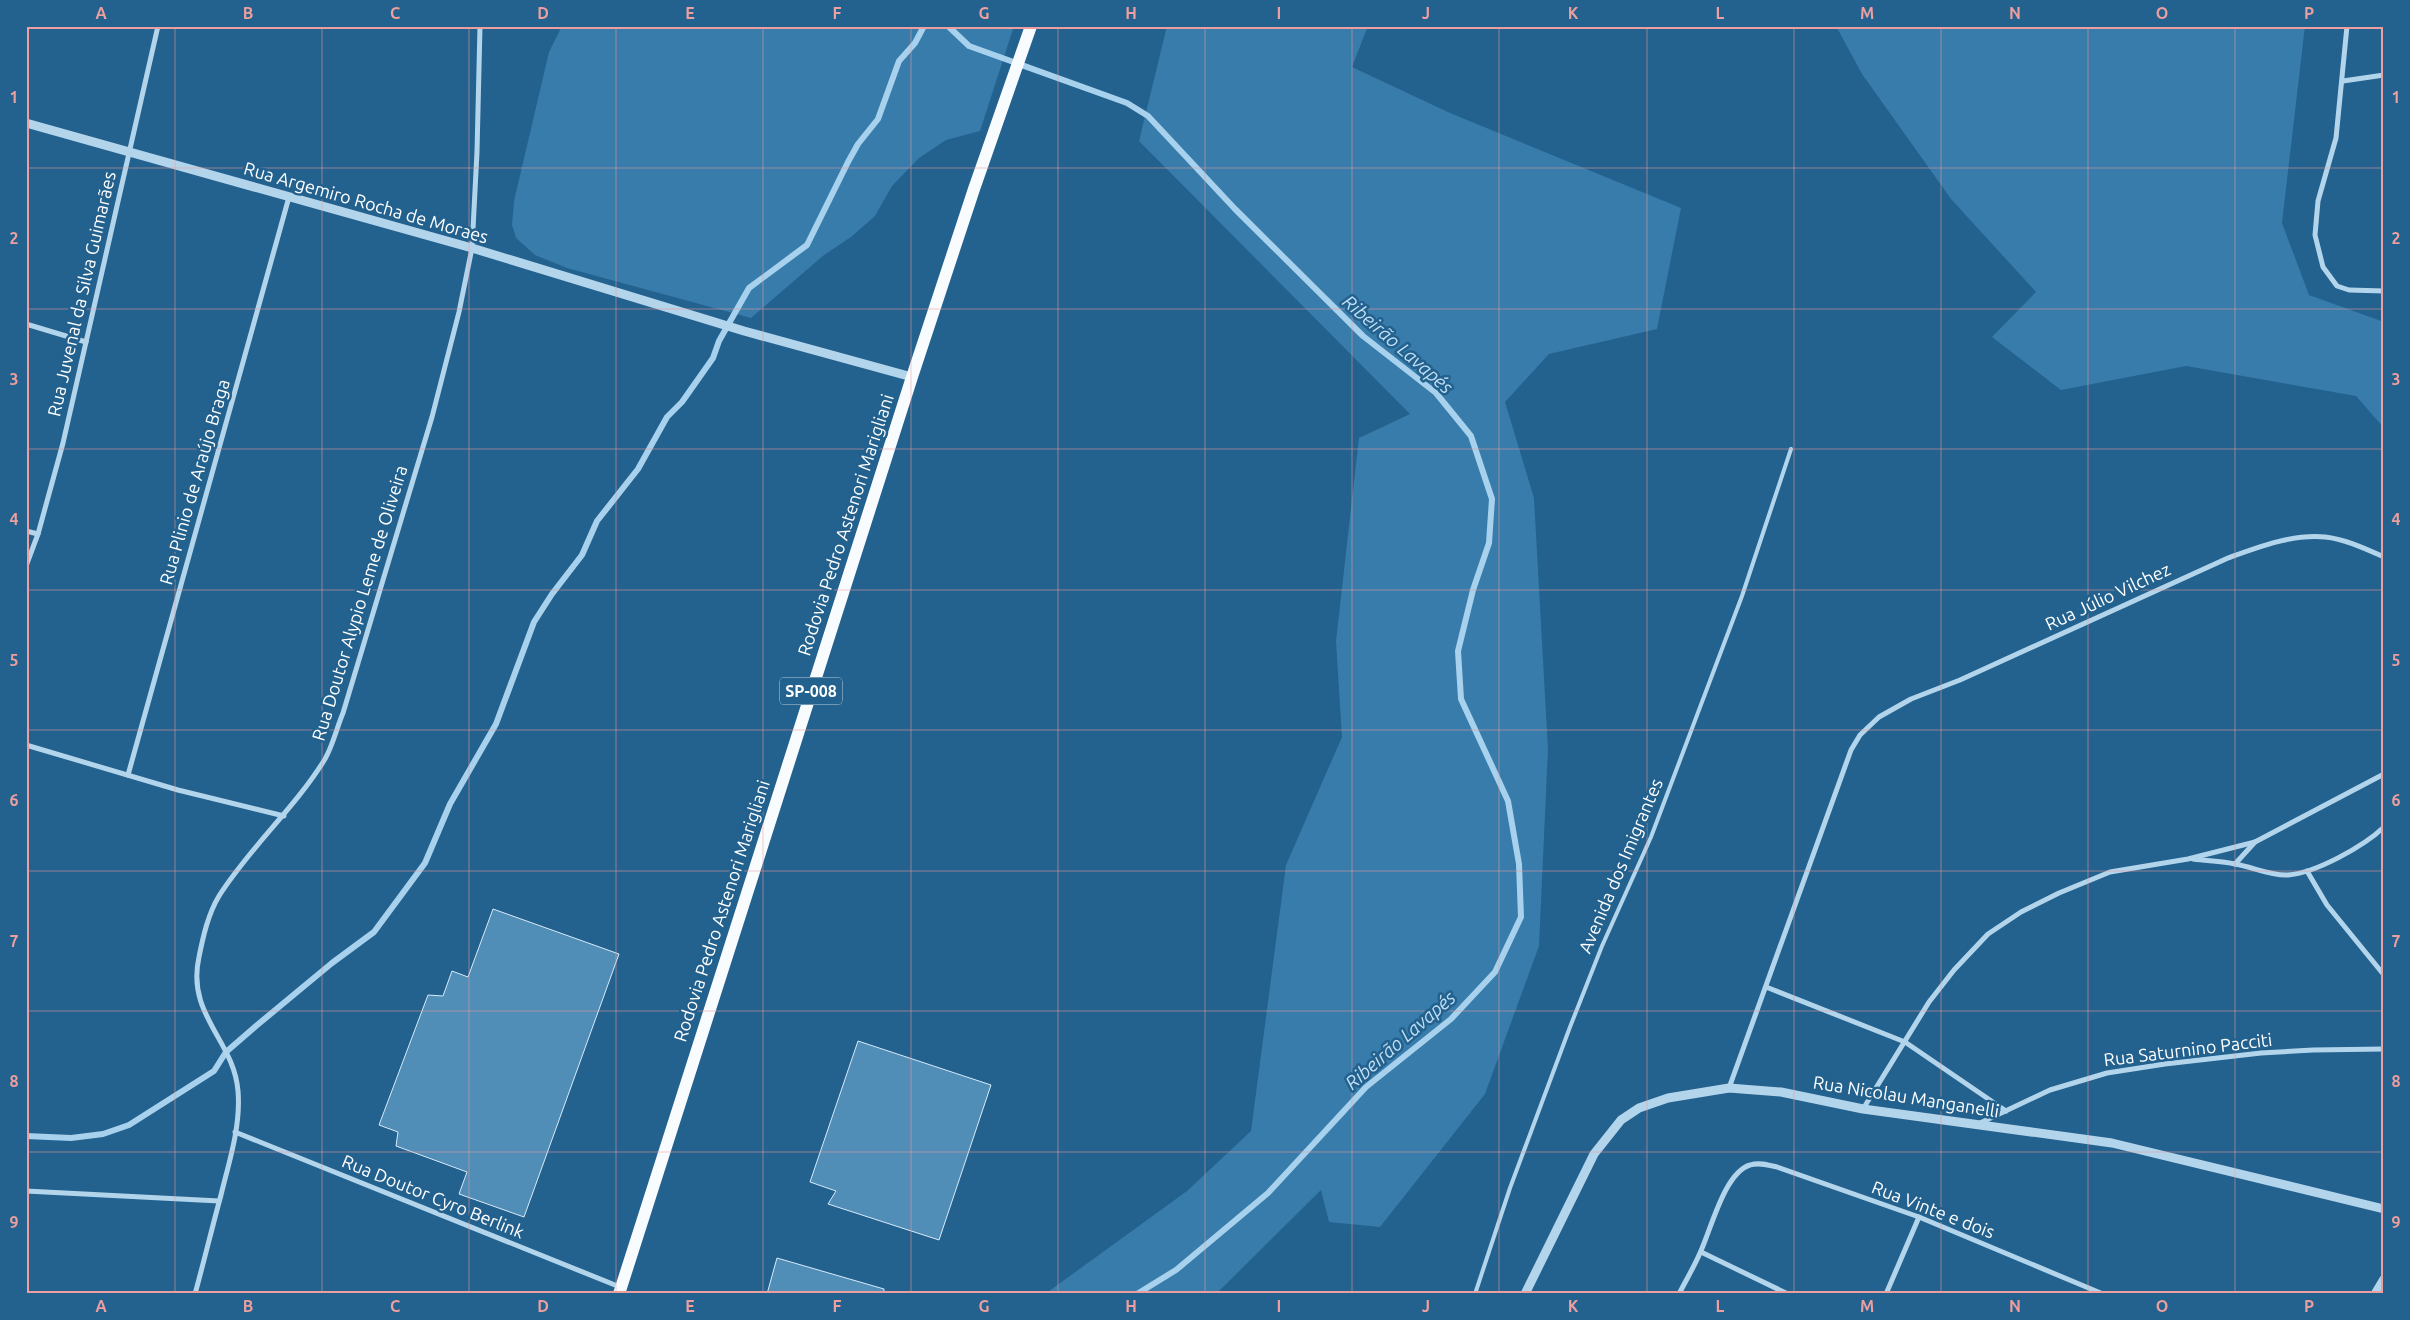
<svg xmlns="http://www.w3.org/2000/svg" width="2410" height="1320" viewBox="0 0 2410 1320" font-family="Ubuntu,sans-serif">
  <rect width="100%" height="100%" fill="#23618e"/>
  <g fill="#377cab">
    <polygon points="562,26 1014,26 980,131 946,140 919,158 892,186 875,216 851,237 824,255 751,318 567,268 535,255 516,238 512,225 514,201 549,52"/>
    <polygon points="1167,26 1368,26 1352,67 1450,113 1681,208 1657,329 1549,354 1505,402 1534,498 1548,749 1539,946 1485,1094 1380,1227 1329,1222 1321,1190 1216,1294 1045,1294 1187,1191 1251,1131 1286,865 1342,737 1336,641 1359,438 1410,414 1139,141"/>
    <polygon points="1836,26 2305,26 2282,223 2309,295 2384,322 2384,428 2356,396 2186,366 2061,390 1992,337 2036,292 1951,199 1862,74"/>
  </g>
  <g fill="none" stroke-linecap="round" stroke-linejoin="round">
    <g stroke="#a7d1ec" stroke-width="6">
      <polyline points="948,26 969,46 1127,103 1148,116 1235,209 1363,336 1436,393 1471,436 1492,499 1489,543 1473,590 1458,651 1461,699 1508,801 1519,864 1521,917 1495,972 1451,1019 1366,1087 1268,1193 1176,1270 1137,1294"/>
      <polyline points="26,1136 71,1138 103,1134 129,1125 214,1071 226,1052 256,1026 332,963 374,932 425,863 450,804 496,724 534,622 552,594 582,555 597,521 638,469 667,417 682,402 713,358 719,341 749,288 807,245 848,162 858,144 878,119 899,61 915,43 924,26"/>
    </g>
  </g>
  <g fill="#508db7" stroke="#d8ebf9">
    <polygon points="493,909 619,954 524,1217 459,1194 467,1172 396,1146 398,1132 379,1125 428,995 443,996 452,971 468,977"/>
    <polygon points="858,1041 991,1085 939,1240 828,1204 836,1191 810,1182"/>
    <polygon points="777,1258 884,1289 884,1294 767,1294"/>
  </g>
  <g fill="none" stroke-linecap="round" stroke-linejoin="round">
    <polyline stroke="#b3d5ec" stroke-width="4" points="1475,1294 1510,1188 1570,1027 1602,946 1651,837 1742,596 1791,449"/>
    <g stroke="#b3d5ec" stroke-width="5">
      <polyline points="2347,26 2336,138 2318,201 2315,235 2323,267 2337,286 2349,290 2384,291"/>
      <polyline points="2343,81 2384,75"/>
      <polyline points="26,324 86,342"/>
      <polyline points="26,531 38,534"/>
      <polyline points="26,566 38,534 63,443 158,26"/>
      <polyline points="26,745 178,790 284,816"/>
      <polyline points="128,775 289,197"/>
      <path d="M2193,859C2207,861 2222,861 2235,864C2253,867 2270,876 2288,875C2316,873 2364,846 2384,827"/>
      <polyline points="2235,864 2255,842"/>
      <polyline points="2307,871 2327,905 2384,975"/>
      <polyline points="1766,987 1905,1042 2006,1111"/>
      <path d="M1729,1088L1851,750L1860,735L1879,717L1911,699L1960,680L2228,558C2258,547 2292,534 2325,537C2345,539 2366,549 2384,557"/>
      <polyline points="1863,1109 1929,1002 1954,970 1988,934 2021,912 2059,893 2110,872 2188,859 2255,842 2384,774"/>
      <polyline points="1978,1124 2050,1090 2107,1073 2165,1064 2261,1053 2313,1050 2384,1049"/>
      <polyline points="235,1132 620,1287"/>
      <polyline points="26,1191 219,1201"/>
      <polyline points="1701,1252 1788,1294"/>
      <path d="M195,1294C204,1261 212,1228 221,1195C229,1162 241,1126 238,1091C234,1040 186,1015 199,957C203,937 208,914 219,896C250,847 295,808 325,759C333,745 337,727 343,713L432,417L459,312L472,248L477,152L480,26"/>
      <path d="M1679,1294C1686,1280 1694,1267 1700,1253C1711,1230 1724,1173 1750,1165C1759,1162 1769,1165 1777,1167L1919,1217L2103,1294"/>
      <polyline points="1886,1294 1919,1217"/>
    </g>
    <g stroke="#b3d5ec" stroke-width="9">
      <polyline points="26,123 472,248 744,331 912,377"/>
      <polyline points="1525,1294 1594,1154 1621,1120 1639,1108 1668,1098 1729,1088 1781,1092 1863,1109 2112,1143 2384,1209"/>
      <polyline points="2375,1294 2384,1279"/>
    </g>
    <polyline stroke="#f8fcff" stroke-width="12" points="619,1294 912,377 974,189 1031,26"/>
  </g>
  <path fill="none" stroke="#ed9e9e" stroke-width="1" stroke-opacity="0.55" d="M175,26V1294M322,26V1294M469,26V1294M616,26V1294M763,26V1294M911,26V1294M1058,26V1294M1205,26V1294M1352,26V1294M1499,26V1294M1647,26V1294M1794,26V1294M1941,26V1294M2088,26V1294M2235,26V1294M26,168H2384M26,309H2384M26,449H2384M26,590H2384M26,730H2384M26,871H2384M26,1011H2384M26,1152H2384"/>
  <g text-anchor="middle" stroke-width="5" stroke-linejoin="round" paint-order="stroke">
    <rect fill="#23618e" stroke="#bdd0dd" stroke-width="1" x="780" y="677.5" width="62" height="27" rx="4"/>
    <g font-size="16" font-weight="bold" fill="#fff">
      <text x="811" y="697">SP-008</text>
    </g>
    <g font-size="18" fill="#fff" stroke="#23618e">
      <text transform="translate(366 203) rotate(16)" y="6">Rua Argemiro Rocha de Moraes</text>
      <text transform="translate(82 294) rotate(-77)" y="6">Rua Juvenal da Silva Guimarães</text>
      <text transform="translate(195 482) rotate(-74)" y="6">Rua Plinio de Araújo Braga</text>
      <text transform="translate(846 525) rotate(-72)" y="6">Rodovia Pedro Astenori Marigliani</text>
      <text transform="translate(2108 597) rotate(-25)" y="6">Rua Júlio Vilchez</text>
      <text transform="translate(360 603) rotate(-73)" y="6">Rua Doutor Alypio Leme de Oliveira</text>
      <text transform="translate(1621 866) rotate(-67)" y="6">Avenida dos Imigrantes</text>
      <text transform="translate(722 911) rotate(-72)" y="6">Rodovia Pedro Astenori Marigliani</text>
      <text transform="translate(2188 1050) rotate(-7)" y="6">Rua Saturnino Pacciti</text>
      <text transform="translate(1906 1097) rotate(9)" y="6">Rua Nicolau Manganelli</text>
      <text transform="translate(433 1197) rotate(22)" y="6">Rua Doutor Cyro Berlink</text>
      <text transform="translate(1933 1210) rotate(21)" y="6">Rua Vinte e dois</text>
    </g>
    <g font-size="19" font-style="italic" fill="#bfdef3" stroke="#23618e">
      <text transform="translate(1398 344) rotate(41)" y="7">Ribeirão Lavapés</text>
      <text transform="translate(1400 1040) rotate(-41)" y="7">Ribeirão Lavapés</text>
    </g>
  </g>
  <rect width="2410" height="1320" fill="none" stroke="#23618e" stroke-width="55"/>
  <rect x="28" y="28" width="2354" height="1264" fill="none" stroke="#ed9e9e" stroke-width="2"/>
  <g font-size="16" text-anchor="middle" font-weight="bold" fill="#ed9e9e">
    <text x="101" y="19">A</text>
    <text x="248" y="19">B</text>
    <text x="395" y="19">C</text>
    <text x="543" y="19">D</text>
    <text x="690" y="19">E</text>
    <text x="837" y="19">F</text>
    <text x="984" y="19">G</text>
    <text x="1131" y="19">H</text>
    <text x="1279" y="19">I</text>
    <text x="1426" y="19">J</text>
    <text x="1573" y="19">K</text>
    <text x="1720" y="19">L</text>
    <text x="1867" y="19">M</text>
    <text x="2015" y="19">N</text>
    <text x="2162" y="19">O</text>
    <text x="2309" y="19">P</text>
    <text x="14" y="103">1</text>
    <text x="2396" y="103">1</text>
    <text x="14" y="244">2</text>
    <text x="2396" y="244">2</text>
    <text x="14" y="385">3</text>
    <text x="2396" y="385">3</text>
    <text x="14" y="525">4</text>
    <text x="2396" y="525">4</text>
    <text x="14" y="666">5</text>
    <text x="2396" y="666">5</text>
    <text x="14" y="806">6</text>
    <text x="2396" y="806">6</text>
    <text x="14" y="947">7</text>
    <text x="2396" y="947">7</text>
    <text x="14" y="1087">8</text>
    <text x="2396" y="1087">8</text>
    <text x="14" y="1228">9</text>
    <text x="2396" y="1228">9</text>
    <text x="101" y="1312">A</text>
    <text x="248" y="1312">B</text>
    <text x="395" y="1312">C</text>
    <text x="543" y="1312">D</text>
    <text x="690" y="1312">E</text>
    <text x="837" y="1312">F</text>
    <text x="984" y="1312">G</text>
    <text x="1131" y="1312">H</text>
    <text x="1279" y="1312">I</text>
    <text x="1426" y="1312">J</text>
    <text x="1573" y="1312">K</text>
    <text x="1720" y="1312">L</text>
    <text x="1867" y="1312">M</text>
    <text x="2015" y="1312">N</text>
    <text x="2162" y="1312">O</text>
    <text x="2309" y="1312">P</text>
  </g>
</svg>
